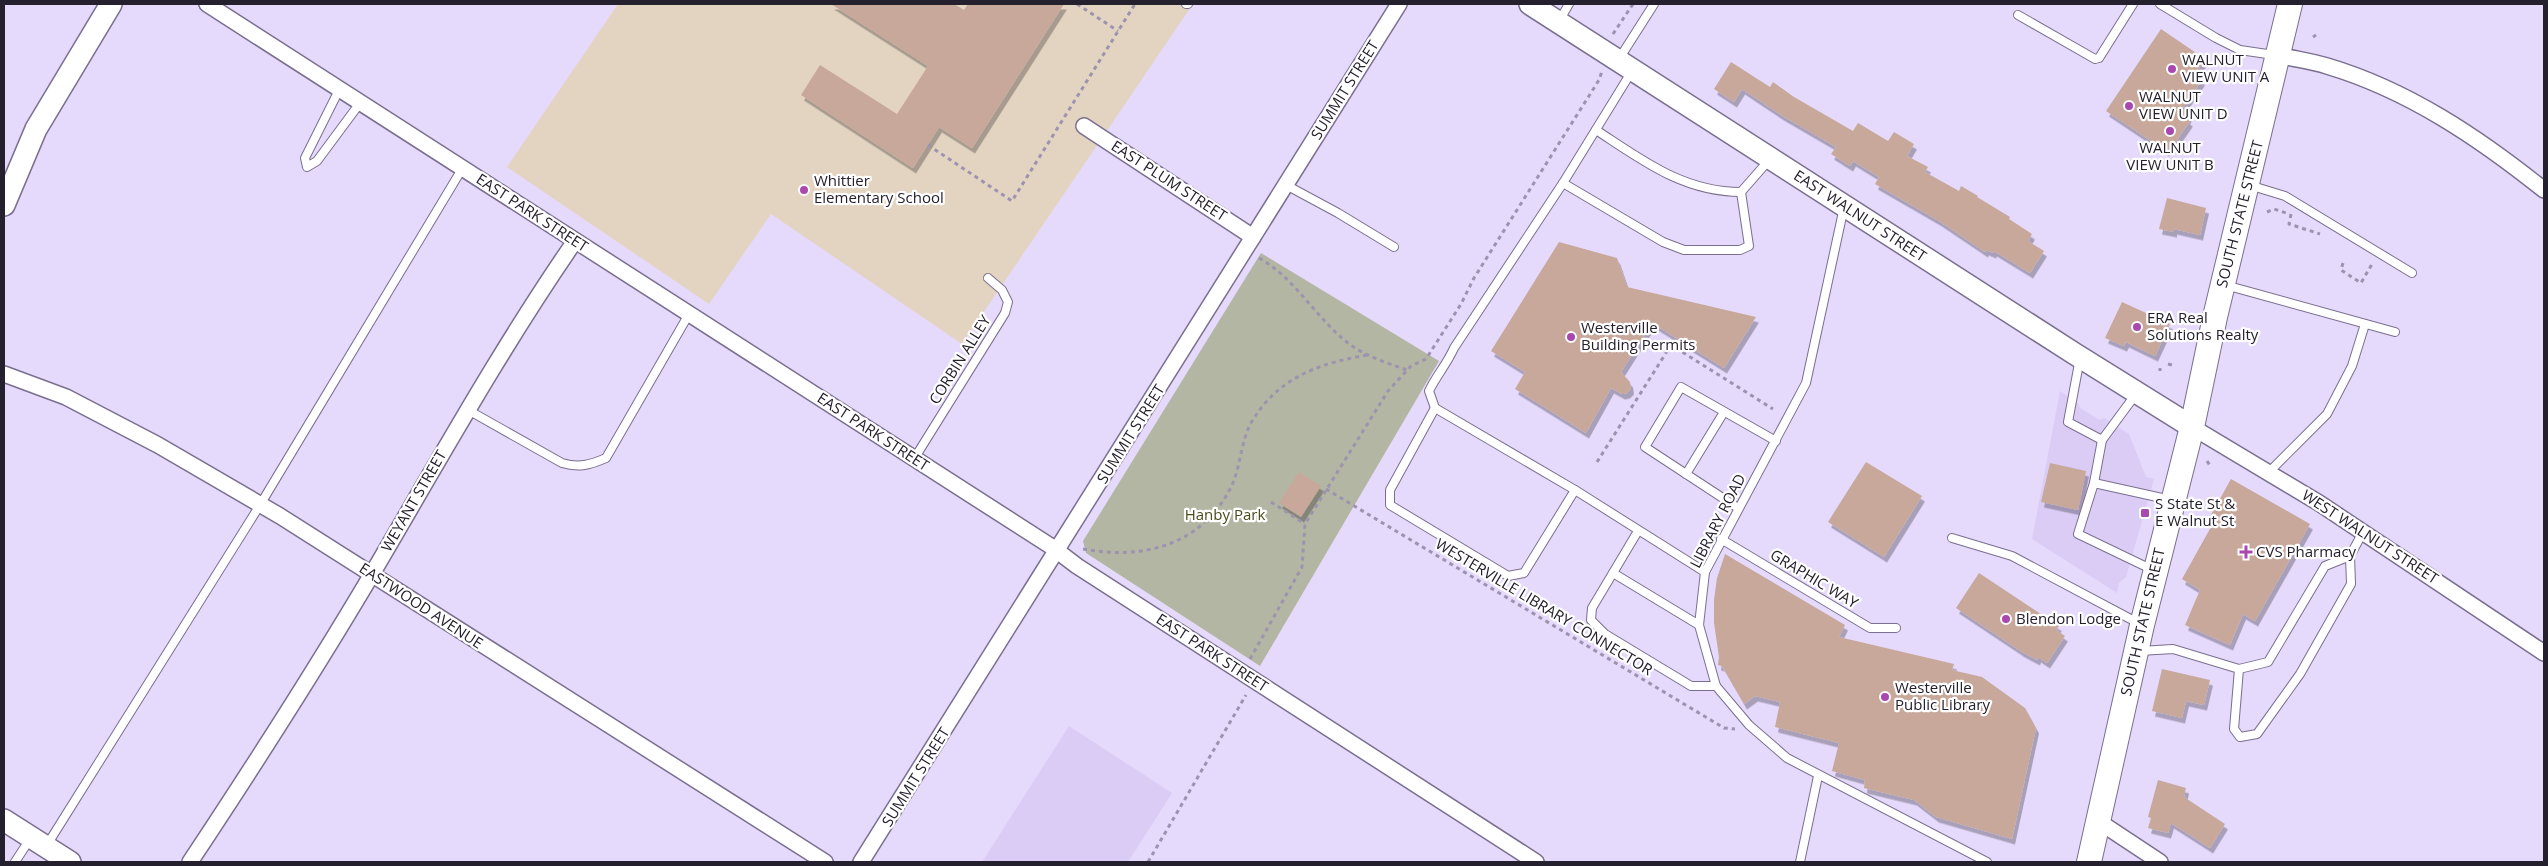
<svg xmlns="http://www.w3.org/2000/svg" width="2548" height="866" viewBox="0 0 2548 866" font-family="'Open Sans',sans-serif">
  <defs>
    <filter id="shadow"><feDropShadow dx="3" dy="5.5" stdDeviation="0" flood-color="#0004"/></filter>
  </defs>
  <rect width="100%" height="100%" fill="#e5d9fc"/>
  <g fill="#dbccf6">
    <polygon points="2060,391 2079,404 2080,408 2100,420 2104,418 2129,434 2146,477 2154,479 2126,577 2119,583 2117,593 2032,539"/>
    <polygon points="1069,726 1172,793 1128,862 982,862"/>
  </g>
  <polygon fill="#e3d4c1" points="618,4 1193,4 962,344 771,214 709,304 507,167"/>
  <polygon fill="#b3b6a3" points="1261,253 1439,361 1260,666 1086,553 1083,541"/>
  <g fill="#c7a89a" filter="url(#shadow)">
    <polygon points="831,4 954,4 964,10 968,4 1064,4 972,148 939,127 913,168 801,95 820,65 897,114 928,66"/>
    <polygon points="2161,29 2205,59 2195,74 2202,80 2182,109 2190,114 2187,119 2190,121 2172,147 2170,146 2166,151 2106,111"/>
    <polygon points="1731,62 1770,87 1773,82 1794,97 1853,131 1858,123 1888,141 1894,132 1914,144 1907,156 1928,167 1925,172 1959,191 1961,186 1978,196 1977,197 2010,217 2009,219 2032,234 2028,241 2044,251 2030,273 1994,251 1993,253 1986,250 1985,252 1939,221 1875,184 1879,177 1853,161 1850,166 1831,154 1836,147 1781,115 1742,89 1734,102 1714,89"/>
    <polygon points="2167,198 2206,208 2200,235 2174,229 2174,232 2159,229"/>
    <polygon points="1559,242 1617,258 1627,287 1756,317 1724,368 1652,323 1621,372 1630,382 1631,389 1627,393 1622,394 1611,388 1586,433 1515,389 1525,372 1491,351"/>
    <polygon points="2122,302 2170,324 2155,356 2126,342 2124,346 2105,338"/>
    <polygon points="1866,462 1922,496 1884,557 1828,522"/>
    <polygon points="2050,463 2086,471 2078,510 2041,502"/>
    <polygon points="1299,472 1321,486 1301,517 1279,503"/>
    <polygon points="2231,479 2310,524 2255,621 2243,614 2230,645 2185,625 2200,590 2182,579 2216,518 2211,515"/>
    <polygon points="1725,554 1845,625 1839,637 1954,664 1952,670 1982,677 2025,708 2036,728 2012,839 1936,817 1914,800 1864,788 1865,780 1832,771 1839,743 1775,727 1780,702 1755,696 1744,704 1722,666 1718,665 1719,657 1714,623 1714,600 1717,578"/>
    <polygon points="1979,573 2059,626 2056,630 2065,636 2047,663 2038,657 2037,660 2022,652 1956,608"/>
    <polygon points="2162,669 2210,680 2204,705 2186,701 2182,718 2152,711"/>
    <polygon points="2158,780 2186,788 2184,797 2225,824 2210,848 2171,823 2168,833 2148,828 2151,818 2148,817"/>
  </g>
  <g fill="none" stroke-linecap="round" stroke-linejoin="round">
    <g stroke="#7a6f8f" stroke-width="10">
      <g id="lane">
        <polyline points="1186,4 1188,4"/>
        <polyline points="2160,4 2216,38 2240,50 2274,55"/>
        <polyline points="2018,15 2095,59 2099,58 2133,4"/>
        <polyline points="1559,21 1569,4"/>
        <polyline points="1619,59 1654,4"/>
        <path d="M1632,71L1563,183L1454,348C1447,364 1436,376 1429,391L1435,408L1575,490L1705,572"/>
        <polyline points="339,90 305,158 307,167 317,161 360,103"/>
        <path d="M1596,130C1642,160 1683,192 1741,192L1770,159"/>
        <polyline points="1563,183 1663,242 1684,250 1740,250 1749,246 1741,192"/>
        <polyline points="1286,185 1338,213 1394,247"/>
        <polyline points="2249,185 2285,196 2412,273"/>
        <polyline points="1844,207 1806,383 1705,572 1699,625 1716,686 1749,725 1787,758 1987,862"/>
        <polyline points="2225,285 2395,332"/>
        <polyline points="2080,358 2068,422 2102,440 2136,394"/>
        <polyline points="1435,408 1390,490 1390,505 1508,576 1524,573 1575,490"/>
        <path d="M468,410L562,463C579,468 590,465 606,458L689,314"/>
        <polyline points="914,459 1005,313 1008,302 1002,290 988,278"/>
        <polyline points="2268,473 2327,414 2352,366 2365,324"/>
        <polyline points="1686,474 1724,412"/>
        <polyline points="2094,483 2102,440"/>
        <polyline points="1738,508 1645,447 1681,387 1776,441"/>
        <polyline points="1638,531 1592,608 1591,620 1605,634 1691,686 1716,686"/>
        <polyline points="1952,538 2012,556 2140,624"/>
        <polyline points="1721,539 1870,628 1896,628"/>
        <polyline points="2153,570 2078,534 2094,483 2171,500"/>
        <polyline points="1613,573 1699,625"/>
        <polyline points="2140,651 2173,649 2239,669 2234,729 2240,737 2257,734 2300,674 2351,584 2350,556 2363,532"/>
        <polyline points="2239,669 2268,662 2325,566 2350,556"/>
        <polyline points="47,845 260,505 462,169"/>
        <polyline points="15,862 30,839"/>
        <polyline points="1800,862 1818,776"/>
      </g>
    </g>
    <g stroke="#7a6f8f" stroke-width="18">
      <g id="street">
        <polyline points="207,4 1052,547 1077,566 1536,862"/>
        <path d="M2278,55C2294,59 2311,61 2327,66C2408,90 2479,138 2544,190"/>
        <polyline points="1084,126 1253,237"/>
        <polyline points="4,374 66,397 158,445 280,516 825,862"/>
        <polyline points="2192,427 2319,503 2544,653"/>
        <polyline points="2098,821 2160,862"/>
        <path d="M190,862C253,767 314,672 372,574C438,462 501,348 575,241"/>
        <polyline points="861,862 1399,4"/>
      </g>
    </g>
    <g stroke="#7a6f8f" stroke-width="24">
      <g id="secondary">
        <polyline points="1530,4 2075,354 2192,427"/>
        <polyline points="4,205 36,129 111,4"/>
        <polyline points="4,820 70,862"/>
      </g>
    </g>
    <g stroke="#7a6f8f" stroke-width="26">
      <polyline id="primary" points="2089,862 2142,625 2192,427 2215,317 2290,4"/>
    </g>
    <g stroke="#9d93ae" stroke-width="3" stroke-dasharray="4 4" stroke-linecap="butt">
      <polyline points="1077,4 1118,31"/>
      <polyline points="1613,34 1633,4"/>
      <polyline points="2313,37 2316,35"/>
      <polyline points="928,145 1012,201 1135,4"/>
      <polyline points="2267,212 2274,209 2286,213"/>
      <polyline points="2291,214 2289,224 2320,234"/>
      <path d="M1259,258C1296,279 1315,317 1348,343C1365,356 1387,363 1407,370"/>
      <polyline points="2343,263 2341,270 2361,283 2372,264"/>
      <polyline points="2168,364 2172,365"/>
      <polyline points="2160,371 2160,368"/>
      <polyline points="2207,461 2211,467"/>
      <polyline points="1597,462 1671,345 1773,409"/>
      <polyline points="1326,489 1724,728 1735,729"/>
      <polyline points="1271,502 1305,524"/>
      <path d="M1083,549C1142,560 1200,546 1230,489C1241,469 1240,443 1251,423C1277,378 1319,363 1368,355"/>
      <polyline points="1250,659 1302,567 1305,524 1388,391 1411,366 1426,359 1461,304 1474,278 1599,80 1602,71"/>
      <polyline points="1148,862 1246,695"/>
    </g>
    <use href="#lane" stroke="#fff" stroke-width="8"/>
    <use href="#street" stroke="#fff" stroke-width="15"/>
    <use href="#secondary" stroke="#fff" stroke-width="21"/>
    <use href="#primary" stroke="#fff" stroke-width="24"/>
  </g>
  <g fill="#a948af" stroke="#fff" stroke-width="2">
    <circle cx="2172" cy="69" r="5"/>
    <circle cx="2129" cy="106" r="5"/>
    <circle cx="2170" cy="131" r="5"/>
    <circle cx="804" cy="190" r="5"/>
    <circle cx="2137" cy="327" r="5"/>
    <circle cx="1571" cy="337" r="5"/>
    <rect x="2140" y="508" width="10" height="10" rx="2.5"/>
    <path d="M2243.5 544.5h5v5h5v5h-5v5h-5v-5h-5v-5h5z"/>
    <circle cx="2006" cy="619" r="5"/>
    <circle cx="1885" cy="697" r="5"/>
  </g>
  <g text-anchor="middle" stroke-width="4.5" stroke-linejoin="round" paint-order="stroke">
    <g font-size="15" fill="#25202d" stroke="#fff" text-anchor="start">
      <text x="2182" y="65">WALNUT<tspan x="2182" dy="17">VIEW UNIT A</tspan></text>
      <text x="2139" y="102">WALNUT<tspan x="2139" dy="17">VIEW UNIT D</tspan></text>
      <text x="2170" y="153" text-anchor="middle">WALNUT<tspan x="2170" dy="17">VIEW UNIT B</tspan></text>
      <text x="814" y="186">Whittier<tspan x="814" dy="17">Elementary School</tspan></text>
      <text x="2147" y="323">ERA Real<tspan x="2147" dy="17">Solutions Realty</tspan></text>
      <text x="1581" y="333">Westerville<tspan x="1581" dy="17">Building Permits</tspan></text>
      <text x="2155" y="509">S State St &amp;<tspan x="2155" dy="17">E Walnut St</tspan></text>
      <text x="2256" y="557">CVS Pharmacy</text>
      <text x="2016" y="624">Blendon Lodge</text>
      <text x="1895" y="693">Westerville<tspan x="1895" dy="17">Public Library</tspan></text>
    </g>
    <g font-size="15" fill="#25202d" stroke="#fff">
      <text transform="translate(1345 90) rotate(-58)" y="5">SUMMIT STREET</text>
      <text transform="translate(1169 181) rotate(33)" y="5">EAST PLUM STREET</text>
      <text transform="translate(532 213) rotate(33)" y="5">EAST PARK STREET</text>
      <text transform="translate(2240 214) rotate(-76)" y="5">SOUTH STATE STREET</text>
      <text transform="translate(1860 216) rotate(33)" y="5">EAST WALNUT STREET</text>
      <text transform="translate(960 360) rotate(-58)" y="5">CORBIN ALLEY</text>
      <text transform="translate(873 432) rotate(33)" y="5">EAST PARK STREET</text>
      <text transform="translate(1131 434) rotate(-58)" y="5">SUMMIT STREET</text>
      <text transform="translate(414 501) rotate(-60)" y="5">WEYANT STREET</text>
      <text transform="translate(1718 521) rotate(-63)" y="5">LIBRARY ROAD</text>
      <text transform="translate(2370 537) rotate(33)" y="5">WEST WALNUT STREET</text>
      <text transform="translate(1814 579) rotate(31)" y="5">GRAPHIC WAY</text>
      <text transform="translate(421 606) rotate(33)" y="5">EASTWOOD AVENUE</text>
      <text transform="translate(1544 607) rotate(31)" y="5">WESTERVILLE LIBRARY CONNECTOR</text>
      <text transform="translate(2143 622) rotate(-77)" y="5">SOUTH STATE STREET</text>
      <text transform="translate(1212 653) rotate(33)" y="5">EAST PARK STREET</text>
      <text transform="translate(916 777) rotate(-58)" y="5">SUMMIT STREET</text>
    </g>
    <g font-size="15" fill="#484c1a" stroke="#fff">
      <text x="1225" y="520">Hanby Park</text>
    </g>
  </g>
  <rect width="2548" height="866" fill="none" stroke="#25202d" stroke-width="10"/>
</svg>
